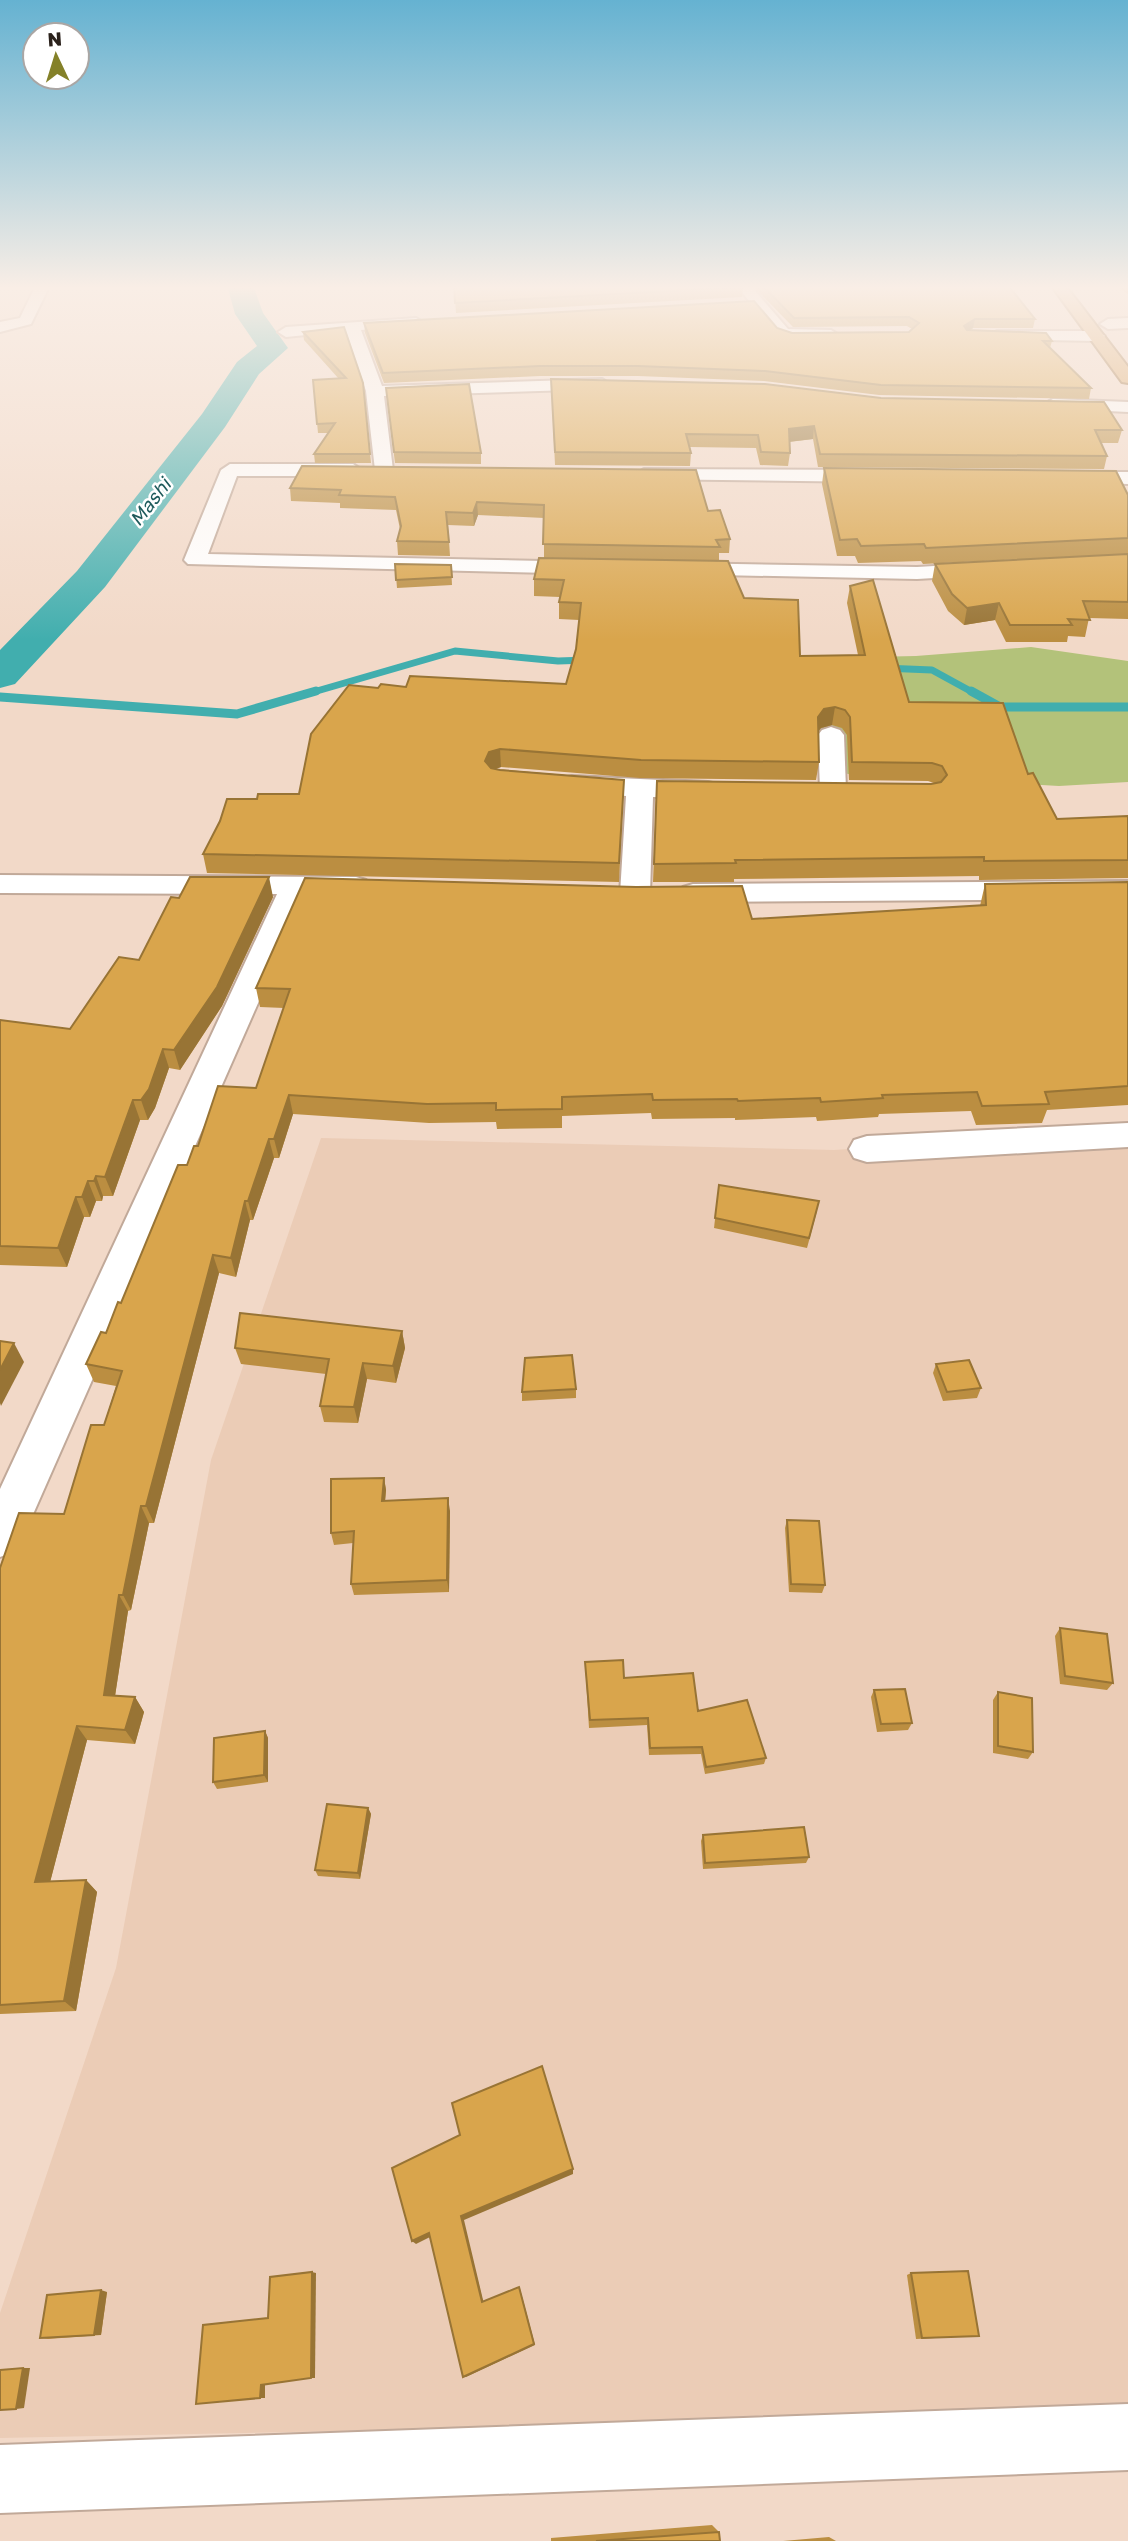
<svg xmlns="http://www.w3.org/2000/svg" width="1128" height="2541" viewBox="0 0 1128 2541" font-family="'Golos Text',sans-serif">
  <rect width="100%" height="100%" fill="#f2d9c8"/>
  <polygon fill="#ebccb6" points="1128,1131 1128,2415 0,2438 0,2313 116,1968 211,1460 321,1138 834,1150"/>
  <polygon fill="#b3c27a" points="1031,647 1128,661 1128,782 1059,786 848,774 679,716 776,659 916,656"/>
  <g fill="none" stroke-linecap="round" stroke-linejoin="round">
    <g stroke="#41aeae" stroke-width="7">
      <polyline points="883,668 932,670 974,693"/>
      <polyline points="310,693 455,651 558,661 588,660"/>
    </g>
    <g stroke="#41aeae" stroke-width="9">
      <polyline points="971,691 1000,707 1128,707"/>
      <polyline points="0,697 237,714 316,691"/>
    </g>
    <polygon fill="#41aeae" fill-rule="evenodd" points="227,285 253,285 263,313 288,348 259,374 225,427 105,587 15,684 0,688 0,650 77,571 202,414 237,362 257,346 235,314"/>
    <g stroke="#c1a999" stroke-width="4">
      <g id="minor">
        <polygon points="36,285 50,285 31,324 0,332 0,322 20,318"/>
        <polygon points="736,285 750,285 788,329 831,330 839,335 831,340 778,336"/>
        <polygon points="416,318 424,323 421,326 361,330 382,386 602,379 610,384 602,389 384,396 393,470 384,476 377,474 375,470 366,391 346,331 286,337 278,332 286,327"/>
        <polygon points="1128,318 1128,328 1108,329 1100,324 1108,319"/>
        <polygon points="997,331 1097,331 1105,336 1097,341 991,339 989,336"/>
        <polygon points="1053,399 1128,402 1128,412 1047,408 1044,404"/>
        <polygon points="230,464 353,464 362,470 353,476 237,476 208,554 591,562 599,563 602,568 599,573 591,574 188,564 184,560 221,470"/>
        <polygon points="644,469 874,470 884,476 874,482 637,479 634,475"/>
        <polygon points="1067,472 1128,472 1128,484 1060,482 1057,478 1060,474"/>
        <polygon points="679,563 917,567 986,563 994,564 997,569 994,574 986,575 917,579 671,574 668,569 671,564"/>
        <polygon points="831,727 840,730 844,735 846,790 842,796 833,798 824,796 820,790 818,735 822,730"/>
        <polygon points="572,776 708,782 717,784 721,790 717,796 708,798 653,797 650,894 645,900 635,903 625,900 620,894 626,796 563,790 559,784 563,778"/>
        <polygon points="0,875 356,877 366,880 371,886 366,892 356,895 306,894 23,1537 16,1551 0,1557 0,1489 277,894 0,893"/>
        <polygon points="1128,881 1128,899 693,902 683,899 678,893 683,887 693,884"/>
        <polygon points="1128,1123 1128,1147 867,1162 854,1158 849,1149 854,1140 867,1136"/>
        <polygon points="1128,2404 1128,2470 0,2513 0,2445"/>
      </g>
    </g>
    <g stroke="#94652c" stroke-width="4">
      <polygon id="trunk" points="1051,285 1065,285 1128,367 1128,383 1122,382"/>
    </g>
    <use href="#minor" fill="#fff" fill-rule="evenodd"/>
    <use href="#trunk" fill="#d7a25e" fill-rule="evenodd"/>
  </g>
  <g fill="#bb8e41">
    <polygon points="274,285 369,285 276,287"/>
    <polygon points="454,285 743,287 742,297 456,313"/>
    <polygon points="752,285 1008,285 1035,319 1033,328 973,328 970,331 1052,341 1050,348 1091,388 1089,399 879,395 764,381 638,376 540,376 384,383 365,333 364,323 777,328 792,333 909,332 912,329 907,326 793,327"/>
    <polygon points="1115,285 1128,285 1128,294 1119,288"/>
    <polygon points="303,332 363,383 371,463 315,463 314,454 328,433 318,433 313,380 339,379 304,340"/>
    <polygon points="551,379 1122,430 1118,443 1101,443 1107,456 1104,469 818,467 813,439 789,442 790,453 788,466 760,465 756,448 690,447 691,453 690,466 555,465"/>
    <polygon points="387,398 481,453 481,464 395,463"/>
    <polygon points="302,466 708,511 730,539 729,553 719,553 719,561 544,558 544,518 478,515 474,526 448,525 450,556 398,555 397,541 400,529 396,510 340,508 340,503 291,501 290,488"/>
    <polygon points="824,468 1128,495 1128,554 923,564 921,561 858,563 855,556 837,556 822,484"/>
    <polygon points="1128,554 1128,619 1089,618 1085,637 1068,636 1067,642 1006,642 995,620 964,625 948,611 932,581 935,564"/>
    <polygon points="539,558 744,598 800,656 858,655 847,603 850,586 909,702 1028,774 1057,819 1128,816 1128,878 979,880 979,876 734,879 734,882 653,882 656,800 934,783 928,781 849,780 847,735 842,728 832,725 821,728 818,731 819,762 816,780 640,778 501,767 495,769 624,780 619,882 207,873 203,854 257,799 299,794 378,688 406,687 566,684 576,649 579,620 559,619 559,602 560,597 534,596 534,579"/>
    <polygon points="395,564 451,565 452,585 397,588"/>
    <polygon points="1128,882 1128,1105 1047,1110 1042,1123 976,1125 971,1111 879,1114 878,1117 817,1121 816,1117 735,1120 735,1118 652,1119 651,1113 562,1116 562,1128 497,1129 496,1122 429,1123 293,1114 279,1158 274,1158 253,1220 250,1220 236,1277 219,1273 154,1523 149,1523 131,1610 128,1611 115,1696 135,1697 144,1712 135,1744 87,1740 50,1882 86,1880 97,1892 76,2011 0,2014 0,1568 64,1514 104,1425 116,1386 94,1382 86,1364 106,1333 187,1165 198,1146 256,1088 284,1008 260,1007 256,988 752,919 980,906 985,884"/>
    <polygon points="273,897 222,1006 180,1070 169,1068 155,1108 148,1120 140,1120 113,1196 103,1196 102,1201 96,1201 90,1217 84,1217 67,1267 0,1265 0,1020 70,1029 139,960 179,898"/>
    <polygon points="719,1185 817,1211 807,1248 714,1228"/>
    <polygon points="402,1331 405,1348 396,1383 367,1379 358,1423 324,1422 320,1406 326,1374 241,1364 235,1348"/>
    <polygon points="936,1364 981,1388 977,1398 943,1401 933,1373"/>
    <polygon points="576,1389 576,1398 522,1401 522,1392"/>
    <polygon points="384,1478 386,1490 385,1501 450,1511 449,1592 354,1595 351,1584 353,1543 334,1545 331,1533"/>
    <polygon points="787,1520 825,1585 822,1593 789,1592 785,1528"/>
    <polygon points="1060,1628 1113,1683 1107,1690 1060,1684 1055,1636"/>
    <polygon points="585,1662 698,1711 766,1758 764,1764 705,1774 701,1754 649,1755 647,1725 589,1728"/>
    <polygon points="874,1690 912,1723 908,1730 877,1732 871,1697"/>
    <polygon points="998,1692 1033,1752 1028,1759 993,1753 993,1700"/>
    <polygon points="265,1731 268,1738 268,1782 217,1789 213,1782"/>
    <polygon points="368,1808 371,1814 360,1879 318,1876 315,1870"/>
    <polygon points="703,1835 809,1857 806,1863 703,1869 701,1841"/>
    <polygon points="911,2273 973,2336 916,2339 907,2275"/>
    <polygon points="107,2292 101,2335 48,2339 40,2338"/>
    <polygon points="712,2525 719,2532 720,2541 551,2541 551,2538"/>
    <polygon points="829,2537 836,2541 783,2541"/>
  </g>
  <g fill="#987435">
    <polygon points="975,319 973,328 962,335 964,326"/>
    <polygon points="814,426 813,439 787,442 789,429"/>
    <polygon points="477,502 478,515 474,526 473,513"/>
    <polygon points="999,603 995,620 964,625 967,608"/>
    <polygon points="835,707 832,725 821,728 815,735 818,717 824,709"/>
    <polygon points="500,749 501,767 490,771 485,761 489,752"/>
    <polygon points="269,877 273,897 222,1006 180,1070 174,1050"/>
    <polygon points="163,1049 169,1068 155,1108 148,1120 141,1100"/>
    <polygon points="289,1095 293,1114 279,1158 274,1139"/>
    <polygon points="133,1100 140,1120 113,1196 105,1177"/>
    <polygon points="269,1139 274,1158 253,1220 248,1201"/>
    <polygon points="96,1176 103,1196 102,1201 94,1181"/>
    <polygon points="88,1181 96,1201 90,1217 82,1197"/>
    <polygon points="76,1197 84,1217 67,1267 58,1248"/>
    <polygon points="245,1201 250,1220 236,1277 231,1258"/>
    <polygon points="213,1255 219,1273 154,1523 146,1506"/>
    <polygon points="402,1331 405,1348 396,1383 393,1366"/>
    <polygon points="14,1343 24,1362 1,1406 0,1403 0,1370"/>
    <polygon points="363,1363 367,1379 358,1423 354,1407"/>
    <polygon points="384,1478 386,1490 384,1513 382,1501"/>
    <polygon points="448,1498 450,1511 449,1592 447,1580"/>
    <polygon points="141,1506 149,1523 131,1610 123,1595"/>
    <polygon points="119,1595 128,1611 113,1709 104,1695"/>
    <polygon points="135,1697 144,1712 135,1744 125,1730"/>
    <polygon points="77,1726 87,1740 47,1894 35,1882"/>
    <polygon points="265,1731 268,1738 268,1782 264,1775"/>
    <polygon points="368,1808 371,1814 360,1879 358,1873"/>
    <polygon points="86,1880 97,1892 76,2011 64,2001"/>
    <polygon points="573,2169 573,2174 464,2220 484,2304 482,2302 461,2216"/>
    <polygon points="429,2233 432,2236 416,2244 412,2241"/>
    <polygon points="312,2272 316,2273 315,2378 311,2378"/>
    <polygon points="520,2289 535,2345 466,2377 463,2377"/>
    <polygon points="101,2290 107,2292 101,2335 94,2335"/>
    <polygon points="23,2368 30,2368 24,2408 16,2409"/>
    <polygon points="261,2385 265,2385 265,2398 260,2398"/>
  </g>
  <g fill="#d9a54c" stroke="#987435" stroke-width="2">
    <polygon points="454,285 741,285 743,287 455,303"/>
    <polygon points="762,285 1008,285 1035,319 975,319 964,326 967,330 1046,333 1052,341 1043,341 1091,388 881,385 765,371 638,366 540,366 383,373 364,323 754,301 777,328 792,333 909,332 919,323 909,317 794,318"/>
    <polygon points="344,327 363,383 370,454 314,454 335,423 317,424 313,380 346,378 303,332"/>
    <polygon points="551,379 765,384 881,398 1104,402 1122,430 1095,430 1107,456 820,454 814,426 789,429 790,453 761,452 758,435 686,434 691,453 555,452"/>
    <polygon points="469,384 481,453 394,452 386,388"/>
    <polygon points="302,466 696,470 708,511 720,510 730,539 716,540 720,547 543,544 544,505 477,502 473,513 446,512 449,542 397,541 401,526 395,497 339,495 341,490 290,488"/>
    <polygon points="824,468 1116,471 1128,495 1128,538 926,548 924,544 861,546 857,539 840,540"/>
    <polygon points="1128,554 1128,602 1083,601 1090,620 1068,619 1072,625 1010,625 999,603 967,608 952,594 935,564"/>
    <polygon points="539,558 728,561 744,598 798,600 800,656 865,655 850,586 873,580 909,702 1003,703 1028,774 1033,773 1057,819 1128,816 1128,860 984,861 984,857 735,860 736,863 654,864 657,781 931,784 941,782 947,775 942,766 932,763 852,762 850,717 845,710 835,707 824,709 818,717 819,762 641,760 500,749 489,752 485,761 491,768 500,770 624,780 619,863 203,854 220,821 227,799 257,799 258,794 299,794 311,734 349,685 378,688 381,684 406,687 410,676 566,684 576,649 581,603 559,602 564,580 534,579"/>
    <polygon points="395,564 451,565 452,577 396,580"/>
    <polygon points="190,877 269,877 217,987 174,1050 163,1049 149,1089 141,1100 133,1100 105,1177 96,1176 94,1181 88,1181 82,1197 76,1197 58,1248 0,1246 0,1020 70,1029 119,957 139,960 171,897 179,898"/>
    <polygon points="305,878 636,887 742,886 752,919 986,905 985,884 1128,882 1128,1086 1045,1092 1049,1104 982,1106 977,1092 882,1095 883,1098 821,1102 820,1098 738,1101 737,1099 653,1100 652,1094 562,1097 562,1109 496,1110 496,1103 427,1104 289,1095 274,1139 269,1139 248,1201 245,1201 231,1258 213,1255 146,1506 141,1506 123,1595 119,1595 104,1695 135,1697 125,1730 77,1726 35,1882 86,1880 64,2001 0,2005 0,1568 19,1513 64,1514 91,1425 104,1425 122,1371 86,1364 101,1332 106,1333 118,1302 121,1303 178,1165 187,1165 194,1146 198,1146 218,1086 256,1088 290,989 256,988"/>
    <polygon points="719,1185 819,1201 809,1238 715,1218"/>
    <polygon points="240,1313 402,1331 393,1366 363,1363 354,1407 320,1406 329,1359 235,1348"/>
    <polygon points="0,1341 14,1343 0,1370"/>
    <polygon points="572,1355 576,1389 522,1392 525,1358"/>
    <polygon points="969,1360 981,1388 947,1392 936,1364"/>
    <polygon points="384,1478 382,1501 448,1498 447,1580 351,1584 354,1531 331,1533 331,1479"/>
    <polygon points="787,1520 819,1521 825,1585 791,1584"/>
    <polygon points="1060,1628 1107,1634 1113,1683 1065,1676"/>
    <polygon points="623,1660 624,1678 693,1673 698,1711 747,1700 766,1758 706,1767 702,1747 650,1748 648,1718 590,1720 585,1662"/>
    <polygon points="905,1689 912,1723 881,1724 874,1690"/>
    <polygon points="998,1692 1032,1698 1033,1752 998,1746"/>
    <polygon points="265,1731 264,1775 213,1782 214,1738"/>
    <polygon points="327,1804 368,1808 358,1873 315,1870"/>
    <polygon points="804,1827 809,1857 705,1863 703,1835"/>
    <polygon points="542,2066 573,2169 461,2216 482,2302 519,2287 534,2344 463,2377 429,2233 412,2241 392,2168 460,2135 452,2103"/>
    <polygon points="968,2271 979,2336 922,2338 911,2273"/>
    <polygon points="312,2272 311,2378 261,2385 260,2398 196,2404 203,2325 268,2318 270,2277"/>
    <polygon points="101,2290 94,2335 40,2338 47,2295"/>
    <polygon points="23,2368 16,2409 0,2410 0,2370"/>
    <polygon points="719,2532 720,2541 596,2541"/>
  </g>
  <linearGradient id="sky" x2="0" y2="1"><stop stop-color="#65b2d1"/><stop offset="0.45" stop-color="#f9eee6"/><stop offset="1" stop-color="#f9eee6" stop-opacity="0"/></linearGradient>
  <rect width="1128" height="640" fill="url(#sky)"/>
  <g text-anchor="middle" stroke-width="5" stroke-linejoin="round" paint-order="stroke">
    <g font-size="19" font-style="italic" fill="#1e5a5b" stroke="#fff">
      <text transform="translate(150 502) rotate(-52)" y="7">Mashi</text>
    </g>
  </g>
  <g transform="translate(56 56) rotate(356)"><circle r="33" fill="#ffffff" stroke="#aaa6a4" stroke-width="2"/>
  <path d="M0-5L12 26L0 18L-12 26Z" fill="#848129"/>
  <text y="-10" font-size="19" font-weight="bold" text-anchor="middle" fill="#2a211b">N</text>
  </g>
</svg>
